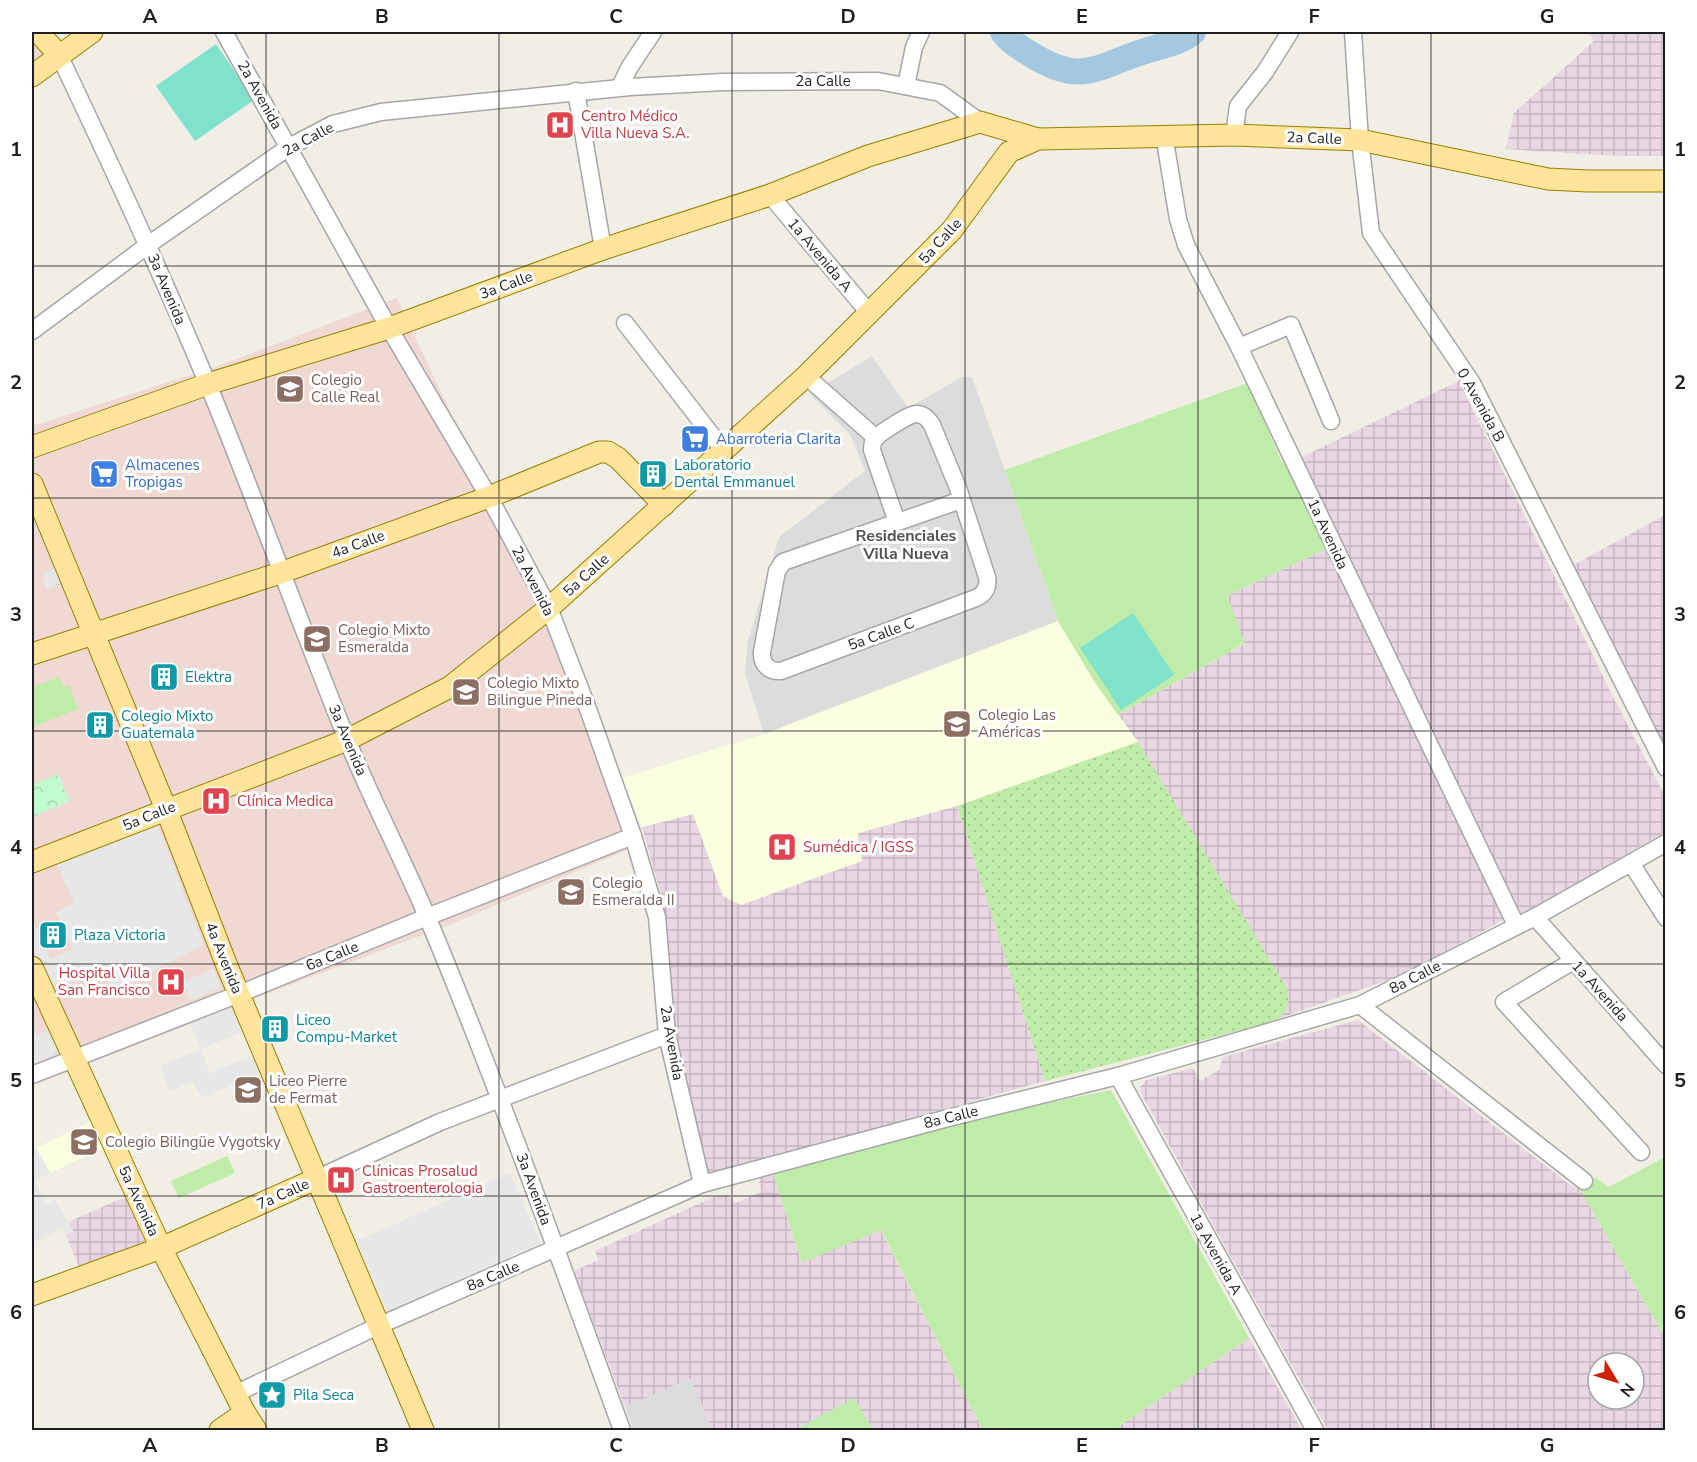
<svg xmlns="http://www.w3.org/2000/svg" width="1697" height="1462" viewBox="0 0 1697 1462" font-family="'Nunito Sans',sans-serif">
  <defs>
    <pattern id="industrial-grid" width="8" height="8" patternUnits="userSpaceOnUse" patternTransform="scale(1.5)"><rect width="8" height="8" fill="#e9d6e3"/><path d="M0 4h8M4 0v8" fill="none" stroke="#c7b7c2"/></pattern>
    <pattern id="grass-dots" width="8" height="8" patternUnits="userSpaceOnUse" patternTransform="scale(1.5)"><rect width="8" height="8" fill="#bfeca9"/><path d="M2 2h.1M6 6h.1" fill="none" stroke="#a4ca91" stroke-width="1.8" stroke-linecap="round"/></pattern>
    <pattern id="park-crowns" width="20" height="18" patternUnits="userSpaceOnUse" patternTransform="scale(1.5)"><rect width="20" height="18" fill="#c1fbcf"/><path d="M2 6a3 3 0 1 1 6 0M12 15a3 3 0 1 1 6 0" fill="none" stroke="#a5d7b1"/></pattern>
  </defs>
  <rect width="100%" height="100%" fill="#f0eee5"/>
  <g fill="#dddcdc">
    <polygon points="872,356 908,408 962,377 972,377 1058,621 764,734 745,673 748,641 779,537 865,471 851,436 810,394"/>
    <polygon points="692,1377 712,1430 633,1430 625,1407"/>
  </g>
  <g fill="#f1d9d3">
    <polygon points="32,32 59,41 32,68"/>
    <polygon points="397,298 545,615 632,848 449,925 253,999 32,1086 32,426 215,367"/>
  </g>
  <g fill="url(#industrial-grid)" fill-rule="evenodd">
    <polygon points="1589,32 1665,32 1665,156 1618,156 1506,149 1514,113 1594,41"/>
    <polygon points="1459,381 1612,695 1665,796 1665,832 1519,916 1453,779 1302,457"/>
    <polygon points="1665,515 1665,753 1570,567"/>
    <polygon points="1328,548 1505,919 1405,974 1280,1018 1285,1011 1138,742 1118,715 1244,644 1227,596"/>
    <polygon points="957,806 1045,1081 774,1156 720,1174 706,1172 675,1033 662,898 642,827 693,814 723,896 858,833"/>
    <path d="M1358,1020L1570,1185L1580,1189L1665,1338V1430H1328L1218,1234L1141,1093L1140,1087L1146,1080L1193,1068L1200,1081L1219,1070L1223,1057ZM1598,1363H1634V1399H1598Z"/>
    <polygon points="773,1174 802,1263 880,1229 983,1430 873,1430 854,1399 795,1430 712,1430 691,1378 625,1407 574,1271 598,1260 595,1251 718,1195 727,1195 736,1203 761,1192 759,1183 760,1178"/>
    <polygon points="127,1196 148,1244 80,1269 66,1235 73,1231 68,1222"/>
    <polygon points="1249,1338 1302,1430 1114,1430"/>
  </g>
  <g fill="#faffdf">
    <polygon points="1058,621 1094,681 1138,742 957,806 858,833 862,861 741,905 723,896 693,814 642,827 622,778 764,734"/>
    <polygon points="92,1121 104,1148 50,1173 36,1148"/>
    <polygon points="348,1166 356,1186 333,1195 326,1174"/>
  </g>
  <path fill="url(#grass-dots)" d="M1138,742L1286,987C1291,1000 1288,1011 1276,1021L1045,1081L957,806Z"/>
  <polygon fill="url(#park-crowns)" points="58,774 70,801 34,816 32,811 32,785"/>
  <g fill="#bfeca9">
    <polygon points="1248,383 1282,463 1287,461 1328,548 1227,596 1245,643 1118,715 1094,681 1058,621 1005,470"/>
    <polygon points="59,677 63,687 69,685 78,709 35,726 32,716 32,687"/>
    <polygon points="1111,1090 1249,1338 1114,1430 983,1430 881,1230 802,1263 773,1174 948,1124"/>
    <polygon points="227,1156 235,1173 179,1198 171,1181"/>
    <polygon points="1665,1157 1665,1338 1580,1189 1595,1177 1609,1187"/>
    <polygon points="854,1398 873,1430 795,1430"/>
  </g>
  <g fill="#80e2cc">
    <polygon points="216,44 254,100 195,141 156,86"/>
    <polygon points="1133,613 1174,675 1121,710 1080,648"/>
  </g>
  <g fill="#e7e7e7">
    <polygon points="56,568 61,583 47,589 42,573"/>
    <polygon points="156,822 204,945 113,991 100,963 49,986 32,948 32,922 33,921 50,959 72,949 56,912 74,903 56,863"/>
    <polygon points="213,969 221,988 190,1000 183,982"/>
    <polygon points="233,1003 244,1031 201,1049 210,1073 254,1055 261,1072 201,1098 193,1081 170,1091 160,1066 201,1049 189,1021"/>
    <polygon points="32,1025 37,1035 52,1029 57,1044 55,1055 32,1064"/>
    <polygon points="36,1148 50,1173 34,1181 47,1204 56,1200 73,1232 66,1235 63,1228 32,1243 32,1151"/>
    <polygon points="510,1173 540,1243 387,1311 357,1241"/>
  </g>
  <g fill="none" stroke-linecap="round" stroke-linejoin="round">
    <path stroke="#a4c8df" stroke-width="26" d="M1003,32C1010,42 1022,49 1032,55C1081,85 1094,68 1142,52C1159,46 1179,44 1193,32"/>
    <g stroke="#a6a6a6" stroke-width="19">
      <g id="minor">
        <polyline points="224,32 389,328 489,497 549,608 588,709 633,836 657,917 667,1035 702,1184"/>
        <polyline points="1353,32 1360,140 1371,233 1472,383 1666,768"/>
        <path d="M59,55C111,164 161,272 207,382C256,500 298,619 346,737C371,799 403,859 429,921C499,1089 560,1260 622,1430"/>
        <polyline points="906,86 914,47 921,32"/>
        <polyline points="620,87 629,68 653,32"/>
        <polyline points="576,91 603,249"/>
        <polyline points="1164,135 1178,219 1186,245 1239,347 1516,925"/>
        <polyline points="1234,135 1238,106 1265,72 1290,32"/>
        <polyline points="770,195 870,314"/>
        <polyline points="625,323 724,451"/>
        <polyline points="32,331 148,245 289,147 333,124 381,112 630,87 723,82 878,81 940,93 980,122"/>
        <polyline points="1239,347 1291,325 1331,421"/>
        <polyline points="806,376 876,438"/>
        <path d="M897,522L872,450C872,445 872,444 874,440C878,434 909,414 916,414C924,414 928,419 932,425L958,488L987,577C989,587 985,594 976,598L781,671C769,672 761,664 762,652L777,571L783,562L961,500"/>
        <polyline points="1631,863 1666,918"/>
        <polyline points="1535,917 1666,1065"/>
        <polyline points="1573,961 1504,1002 1641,1152"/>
        <polyline points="1360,1005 1584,1181"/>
        <polyline points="32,1075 239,994 427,917 633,836"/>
        <polyline points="1118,1076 1315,1430"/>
        <polyline points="316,1179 440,1122 667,1035"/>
        <polyline points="235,1394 378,1326 702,1184 948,1118 1118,1076 1360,1005 1535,917 1666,843"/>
      </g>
    </g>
    <g stroke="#9a7f00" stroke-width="23">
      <g id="major">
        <polyline points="38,32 59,55"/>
        <polyline points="32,76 92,32"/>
        <polyline points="32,447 208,384 389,328 603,249 770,195 868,156 980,122 1038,139 1234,135 1360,140 1548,179 1588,181 1666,181"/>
        <polyline points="32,484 166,809 227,966 423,1430"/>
        <polyline points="32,654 283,572 489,497 599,452 608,452 618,458 664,505"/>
        <polyline points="32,862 347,740 450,687 549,608 806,376 952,230 1009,152 1038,139"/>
        <polyline points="32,967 161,1248 245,1413 256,1430"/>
        <polyline points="32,1295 161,1248 316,1179"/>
        <polyline points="220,1430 245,1413"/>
      </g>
    </g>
    <use href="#minor" stroke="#fff" stroke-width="16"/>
    <use href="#major" stroke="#ffe49b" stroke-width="21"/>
  </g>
  <path fill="none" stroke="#1f1f1f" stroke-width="1.5" stroke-opacity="0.55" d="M266,32V1430M499,32V1430M732,32V1430M965,32V1430M1198,32V1430M1431,32V1430M32,266H1666M32,498H1666M32,731H1666M32,964H1666M32,1196H1666"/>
  <defs>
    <g id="hospital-square" transform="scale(1.5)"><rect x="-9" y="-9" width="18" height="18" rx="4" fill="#e0444e" stroke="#fff"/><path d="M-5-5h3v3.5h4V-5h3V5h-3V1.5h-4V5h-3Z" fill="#fff"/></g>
    <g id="school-square" transform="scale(1.5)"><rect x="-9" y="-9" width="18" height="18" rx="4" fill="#8d6e63" stroke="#fff"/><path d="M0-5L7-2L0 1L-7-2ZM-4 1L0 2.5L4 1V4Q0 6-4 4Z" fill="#fff"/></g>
    <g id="supermarket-square" transform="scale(1.5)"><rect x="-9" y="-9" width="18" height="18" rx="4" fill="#3f7fe0" stroke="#fff"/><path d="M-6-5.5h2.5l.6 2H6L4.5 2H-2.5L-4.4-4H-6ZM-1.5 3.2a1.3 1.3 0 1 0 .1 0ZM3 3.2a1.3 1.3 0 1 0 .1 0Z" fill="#fff"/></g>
    <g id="building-square" transform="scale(1.5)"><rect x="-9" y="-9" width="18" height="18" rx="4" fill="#0f9aa8" stroke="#fff"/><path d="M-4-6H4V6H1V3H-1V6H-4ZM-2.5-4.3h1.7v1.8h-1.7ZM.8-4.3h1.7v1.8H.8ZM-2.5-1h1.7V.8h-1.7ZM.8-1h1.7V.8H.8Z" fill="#fff"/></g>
    <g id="university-square" transform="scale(1.5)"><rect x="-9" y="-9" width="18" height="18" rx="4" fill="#8d6e63" stroke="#fff"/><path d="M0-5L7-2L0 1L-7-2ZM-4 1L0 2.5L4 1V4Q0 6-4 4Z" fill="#fff"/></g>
    <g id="sight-square" transform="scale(1.5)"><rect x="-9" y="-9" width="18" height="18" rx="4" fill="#0f9aa8" stroke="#fff"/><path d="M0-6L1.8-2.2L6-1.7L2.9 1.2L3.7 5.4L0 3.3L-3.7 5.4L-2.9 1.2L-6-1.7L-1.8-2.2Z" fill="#fff"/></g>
  </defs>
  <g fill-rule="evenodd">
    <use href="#hospital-square" x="560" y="125"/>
    <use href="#school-square" x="290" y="389"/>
    <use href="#supermarket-square" x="695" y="439"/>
    <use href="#supermarket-square" x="104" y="474"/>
    <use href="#building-square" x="653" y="474"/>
    <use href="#university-square" x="317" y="639"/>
    <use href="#building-square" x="164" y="677"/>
    <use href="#school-square" x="466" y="692"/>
    <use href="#school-square" x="957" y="724"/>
    <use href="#building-square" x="100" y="725"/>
    <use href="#hospital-square" x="216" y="801"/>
    <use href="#hospital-square" x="782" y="847"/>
    <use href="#university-square" x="571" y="892"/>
    <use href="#building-square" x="53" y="935"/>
    <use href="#hospital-square" x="171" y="982"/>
    <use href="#building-square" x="275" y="1029"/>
    <use href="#school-square" x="248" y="1090"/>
    <use href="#school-square" x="84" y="1142"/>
    <use href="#hospital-square" x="341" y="1180"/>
    <use href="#sight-square" x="272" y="1395"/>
  </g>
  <g text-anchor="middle" stroke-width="6" stroke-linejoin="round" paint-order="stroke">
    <g font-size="15" fill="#1f1f1f" stroke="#fff">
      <text x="823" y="86">2a Calle</text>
      <text transform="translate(260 95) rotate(61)" y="5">2a Avenida</text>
      <text transform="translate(1314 138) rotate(2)" y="5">2a Calle</text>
      <text transform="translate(308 139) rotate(-28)" y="5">2a Calle</text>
      <text transform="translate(940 241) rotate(-48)" y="5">5a Calle</text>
      <text transform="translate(820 255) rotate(50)" y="5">1a Avenida A</text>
      <text transform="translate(506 285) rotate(-20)" y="5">3a Calle</text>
      <text transform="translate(167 289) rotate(67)" y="5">3a Avenida</text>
      <text transform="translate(1481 405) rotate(61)" y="5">0 Avenida B</text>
      <text transform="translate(1328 534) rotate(65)" y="5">1a Avenida</text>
      <text transform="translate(358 544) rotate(-20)" y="5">4a Calle</text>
      <text transform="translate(586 575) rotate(-42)" y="5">5a Calle</text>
      <text transform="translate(533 581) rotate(63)" y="5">2a Avenida</text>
      <text transform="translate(881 634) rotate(-20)" y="5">5a Calle C</text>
      <text transform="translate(348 740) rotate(67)" y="5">3a Avenida</text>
      <text transform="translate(149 816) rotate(-22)" y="5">5a Calle</text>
      <text transform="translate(332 956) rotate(-22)" y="5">6a Calle</text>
      <text transform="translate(224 958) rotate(68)" y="5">4a Avenida</text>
      <text transform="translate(1415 977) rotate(-27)" y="5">8a Calle</text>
      <text transform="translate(1600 991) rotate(48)" y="5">1a Avenida</text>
      <text transform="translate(672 1043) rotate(80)" y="5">2a Avenida</text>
      <text transform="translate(951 1117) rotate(-14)" y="5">8a Calle</text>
      <text transform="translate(534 1189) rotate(70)" y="5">3a Avenida</text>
      <text transform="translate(283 1194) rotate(-24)" y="5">7a Calle</text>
      <text transform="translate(139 1201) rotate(65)" y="5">5a Avenida</text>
      <text transform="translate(1216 1254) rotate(61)" y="5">1a Avenida A</text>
      <text transform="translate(493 1276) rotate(-23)" y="5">8a Calle</text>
    </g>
    <g font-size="15" fill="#be3a42" stroke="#fff" text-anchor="start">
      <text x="581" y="121">Centro Médico<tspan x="581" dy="17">Villa Nueva S.A.</tspan></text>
      <text x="237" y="806">Clínica Medica</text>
      <text x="803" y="852">Sumédica / IGSS</text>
      <text x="150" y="978" text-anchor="end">Hospital Villa<tspan x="150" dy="17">San Francisco</tspan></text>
      <text x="362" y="1176">Clínicas Prosalud<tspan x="362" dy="17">Gastroenterologia</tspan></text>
    </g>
    <g font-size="15" fill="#785e54" stroke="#fff" text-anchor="start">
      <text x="311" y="385">Colegio<tspan x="311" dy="17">Calle Real</tspan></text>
      <text x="338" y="635">Colegio Mixto<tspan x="338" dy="17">Esmeralda</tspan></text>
      <text x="487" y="688">Colegio Mixto<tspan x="487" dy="17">Bilingue Pineda</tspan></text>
      <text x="978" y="720">Colegio Las<tspan x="978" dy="17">Américas</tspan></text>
      <text x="592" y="888">Colegio<tspan x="592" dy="17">Esmeralda II</tspan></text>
      <text x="269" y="1086">Liceo Pierre<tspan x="269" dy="17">de Fermat</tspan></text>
      <text x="105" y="1147">Colegio Bilingüe Vygotsky</text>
    </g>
    <g font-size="15" fill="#366cbe" stroke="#fff" text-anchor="start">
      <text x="716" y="444">Abarroteria Clarita</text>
      <text x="125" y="470">Almacenes<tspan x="125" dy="17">Tropigas</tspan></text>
    </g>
    <g font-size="15" fill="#0d838f" stroke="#fff" text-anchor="start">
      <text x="674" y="470">Laboratorio<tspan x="674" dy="17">Dental Emmanuel</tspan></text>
      <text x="185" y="682">Elektra</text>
      <text x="121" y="721">Colegio Mixto<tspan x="121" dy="17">Guatemala</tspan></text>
      <text x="74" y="940">Plaza Victoria</text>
      <text x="296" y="1025">Liceo<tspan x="296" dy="17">Compu-Market</tspan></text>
      <text x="293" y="1400">Pila Seca</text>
    </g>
    <g font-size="16" font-weight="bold" fill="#525252" stroke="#fff">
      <text x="906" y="541">Residenciales<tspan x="906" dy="18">Villa Nueva</tspan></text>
    </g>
  </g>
  <rect width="1697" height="1462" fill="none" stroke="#ffffff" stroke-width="66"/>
  <g transform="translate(1616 1381) rotate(128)"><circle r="28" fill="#ffffff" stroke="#a5a5a5" stroke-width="1.5"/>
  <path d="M0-4.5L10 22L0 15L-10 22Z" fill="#ce2100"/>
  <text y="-9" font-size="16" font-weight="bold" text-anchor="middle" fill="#1f1f1f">N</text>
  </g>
  <rect x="33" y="33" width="1631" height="1396" fill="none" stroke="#1f1f1f" stroke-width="2"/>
  <g font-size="20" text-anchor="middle" font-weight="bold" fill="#1f1f1f">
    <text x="150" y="23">A</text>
    <text x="382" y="23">B</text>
    <text x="616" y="23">C</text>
    <text x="848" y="23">D</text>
    <text x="1082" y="23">E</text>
    <text x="1314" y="23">F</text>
    <text x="1547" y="23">G</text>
    <text x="16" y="156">1</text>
    <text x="1680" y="156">1</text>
    <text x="16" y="389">2</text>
    <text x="1680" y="389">2</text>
    <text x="16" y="621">3</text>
    <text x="1680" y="621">3</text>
    <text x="16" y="854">4</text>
    <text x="1680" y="854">4</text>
    <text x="16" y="1087">5</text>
    <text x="1680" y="1087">5</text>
    <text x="16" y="1319">6</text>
    <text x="1680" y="1319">6</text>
    <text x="150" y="1452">A</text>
    <text x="382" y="1452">B</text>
    <text x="616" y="1452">C</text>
    <text x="848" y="1452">D</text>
    <text x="1082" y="1452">E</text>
    <text x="1314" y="1452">F</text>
    <text x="1547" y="1452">G</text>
  </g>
</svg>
